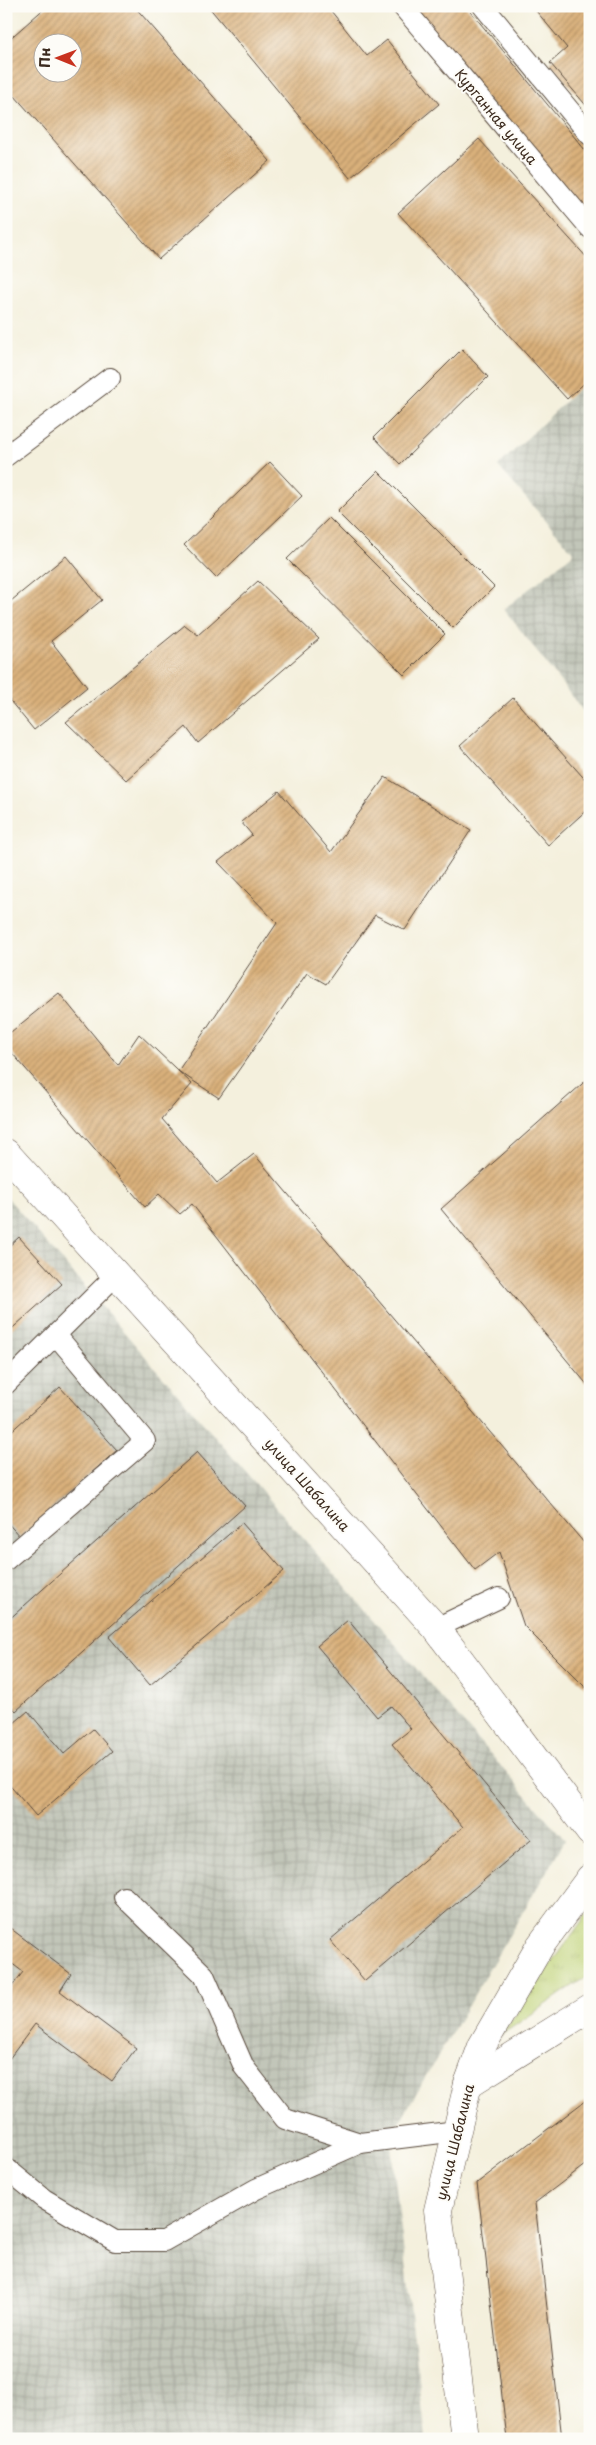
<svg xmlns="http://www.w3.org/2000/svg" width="596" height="2445" viewBox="0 0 596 2445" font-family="'Playpen Sans',sans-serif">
  <defs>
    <pattern id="industrial-grid" width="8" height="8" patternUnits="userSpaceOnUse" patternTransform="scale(1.25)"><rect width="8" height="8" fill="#c2c6b9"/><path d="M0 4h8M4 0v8" fill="none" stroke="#a8aa9f"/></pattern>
    <pattern id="grass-tufts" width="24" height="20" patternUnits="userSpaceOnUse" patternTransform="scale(1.25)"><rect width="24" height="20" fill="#bed174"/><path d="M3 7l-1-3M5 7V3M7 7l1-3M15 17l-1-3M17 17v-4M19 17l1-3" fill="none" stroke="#a4b464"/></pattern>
    <pattern id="building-hatch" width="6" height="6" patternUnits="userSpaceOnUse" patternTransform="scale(1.25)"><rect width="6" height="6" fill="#dab17b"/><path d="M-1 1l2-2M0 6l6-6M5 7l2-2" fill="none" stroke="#b29064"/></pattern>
  </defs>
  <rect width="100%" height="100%" fill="#fdfcf7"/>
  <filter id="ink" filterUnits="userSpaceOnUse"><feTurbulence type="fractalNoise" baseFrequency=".02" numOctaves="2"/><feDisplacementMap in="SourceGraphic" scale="10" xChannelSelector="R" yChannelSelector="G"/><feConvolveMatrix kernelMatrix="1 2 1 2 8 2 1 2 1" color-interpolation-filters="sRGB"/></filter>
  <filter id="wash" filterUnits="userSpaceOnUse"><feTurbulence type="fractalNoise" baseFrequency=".0096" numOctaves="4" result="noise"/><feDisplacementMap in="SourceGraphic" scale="20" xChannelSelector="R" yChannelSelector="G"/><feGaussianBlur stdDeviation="1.12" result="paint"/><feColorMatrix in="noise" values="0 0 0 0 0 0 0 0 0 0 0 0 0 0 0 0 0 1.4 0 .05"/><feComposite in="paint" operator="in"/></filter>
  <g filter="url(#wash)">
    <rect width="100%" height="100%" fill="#f4f0dd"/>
    <g fill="url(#industrial-grid)">
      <polygon points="590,378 590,720 504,609 574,553 498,466"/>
      <polygon points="6,1196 565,1840 390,2138 426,2439 6,2439"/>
    </g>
    <polygon fill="url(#grass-tufts)" stroke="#7c7e49" points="590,1910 590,1974 501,2035 589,1911"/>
    <g id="blocks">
      <g fill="url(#building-hatch)" fill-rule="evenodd">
        <path d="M47,6H134L270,161L159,259L6,86V42ZM42,42H72V72H42Z"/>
        <polygon points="208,6 327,6 367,56 387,40 439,104 350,178"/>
        <polygon points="410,6 466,6 590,156 590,225"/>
        <polygon points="532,6 588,6 590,8 590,110 550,63 567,48"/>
        <polygon points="479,139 590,261 590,378 567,399 398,213"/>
        <polygon points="462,349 488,377 400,464 374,437"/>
        <polygon points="270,462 302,496 216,578 184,545"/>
        <polygon points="378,471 494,587 453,628 337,512"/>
        <polygon points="329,518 445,634 404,675 287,559"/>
        <polygon points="66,556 102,600 51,641 87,687 34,730 6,696 6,605"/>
        <polygon points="258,581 319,639 198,743 186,727 126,780 66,722 185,625 198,635"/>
        <polygon points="513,698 590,785 590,807 548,845 460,746"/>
        <polygon points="385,777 471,830 405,930 375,915 326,984 307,973 219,1098 178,1071 277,923 218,862 252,835 241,822 279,791 331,852"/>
        <polygon points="59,993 118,1065 139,1034 192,1084 162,1119 217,1183 254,1154 590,1550 590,1692 524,1626 499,1552 475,1570 192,1204 180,1214 159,1194 145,1207 6,1046 6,1036"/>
        <polygon points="590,1077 590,1388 441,1209"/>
        <polygon points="19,1237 62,1284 6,1334 6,1249"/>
        <polygon points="60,1387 117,1450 20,1537 6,1521 6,1436"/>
        <polygon points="197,1452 245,1506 16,1711 6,1701 6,1622"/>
        <polygon points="242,1523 284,1571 150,1685 109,1637"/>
        <polygon points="348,1620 531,1840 365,1981 330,1940 463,1827 392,1744 411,1729 391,1706 377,1717 317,1646"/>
        <polygon points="28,1711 64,1754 93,1729 112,1751 36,1816 6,1781 6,1730"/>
        <polygon points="6,1925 71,1974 60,1991 136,2048 112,2081 35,2024 6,2063 6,1994 23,1972 6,1959"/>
        <polygon points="590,2097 590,2161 535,2203 562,2439 507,2439 477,2183"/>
      </g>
    </g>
  </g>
  <g filter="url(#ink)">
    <use href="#blocks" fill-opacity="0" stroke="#57483b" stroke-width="1"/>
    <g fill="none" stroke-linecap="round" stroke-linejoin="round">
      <g stroke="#57483b" stroke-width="22">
        <g id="lane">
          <polyline points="402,6 590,228"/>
          <polyline points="483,6 590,135"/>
          <polyline points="6,456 110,378"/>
          <polyline points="6,1384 116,1275"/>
          <polyline points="6,1560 145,1441 56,1335"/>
          <polyline points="436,1628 499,1598"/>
          <polyline points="124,1897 204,1975 244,2067 285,2119 360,2143"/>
          <polyline points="6,2168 44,2199 115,2241 164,2241 256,2189 360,2143 457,2131"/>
        </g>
      </g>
      <g stroke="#57483b" stroke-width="29">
        <g id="secondary">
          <polyline points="6,1153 436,1628 590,1832"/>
          <polyline points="468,2084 590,2008"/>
          <polyline points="465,2439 438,2210 468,2084 482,2046 540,1946 590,1878"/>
        </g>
      </g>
      <use href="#lane" stroke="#fff" stroke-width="20"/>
      <use href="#secondary" stroke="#fff" stroke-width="28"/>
    </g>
  </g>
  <g text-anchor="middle" stroke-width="4" stroke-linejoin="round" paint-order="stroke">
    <g font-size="14" fill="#3b2a1e" stroke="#fdfcf7">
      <text transform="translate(496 117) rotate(50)" y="5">Курганная улица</text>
      <text transform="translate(307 1485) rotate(48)" y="5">улица Шабалина</text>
      <text transform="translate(455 2142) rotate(-76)" y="5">улица Шабалина</text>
    </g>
  </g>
  <rect width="596" height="2445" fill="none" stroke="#fdfcf7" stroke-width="25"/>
  <g transform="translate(58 58) rotate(271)"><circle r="24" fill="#fdfcf7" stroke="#afa8a0"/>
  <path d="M0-4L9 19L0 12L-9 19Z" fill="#c8321e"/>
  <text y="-8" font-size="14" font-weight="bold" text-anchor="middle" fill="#3b2a1e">Пн</text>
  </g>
</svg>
